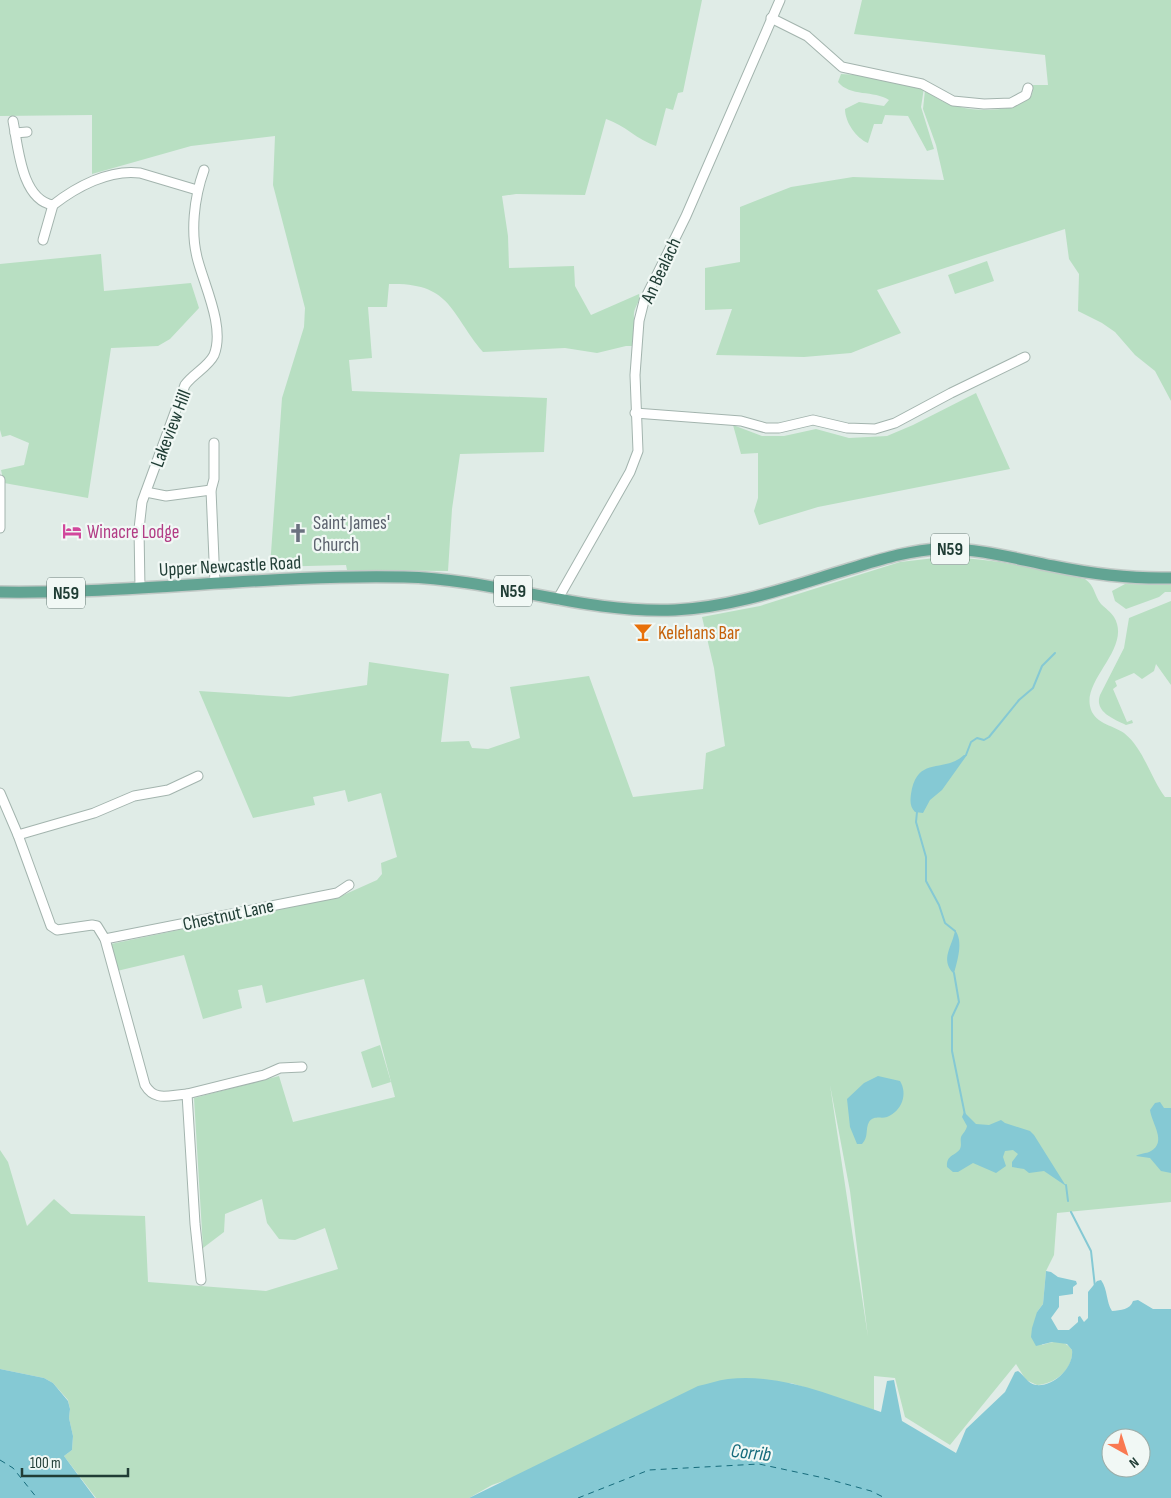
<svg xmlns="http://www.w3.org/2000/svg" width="1171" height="1498" viewBox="0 0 1171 1498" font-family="'Sofia Sans Condensed',sans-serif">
  <rect width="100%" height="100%" fill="#e0ece7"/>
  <g fill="#b8dfc2" fill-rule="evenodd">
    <path d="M0,0H702L683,92L678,93L673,110L666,108L656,146C637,140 625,125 606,119L585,195L516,194L502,196L508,236L509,268L574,266L575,286L591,315L639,294C641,300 635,306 634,313C633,324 638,335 633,346H626L597,353L565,348L483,352C450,313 451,282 389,284L387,307H368L372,358L349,360L352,391L547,398L544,452L460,454L452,509L448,571L347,570L346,565L270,567L282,398L304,327L305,308L273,185L275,136L191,146L92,174V115L0,116Z"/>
    <path d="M862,0H1171V401L1155,371L1135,355L1115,332L1102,323L1078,311L1079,274L1069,259L1065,229L877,290L901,333L851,353L804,357L716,355L732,309L705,310V268L740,262V207L791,187L853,177L944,180L936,145L923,109L925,90C932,95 940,101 949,104C971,112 1015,114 1032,95L1033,85H1048L1045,55L854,34Z"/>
    <path d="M841,74L859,75L924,88L921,107L934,149L927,151L908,116L885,115L882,124H874L868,143C856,138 845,122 845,109L859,102L884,106L889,100C874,90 850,97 838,82Z"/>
    <polygon points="101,254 104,291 191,283 199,308 170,339 158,346 111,348 88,498 4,483 1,470 24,465 29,443 10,435 2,437 0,430 0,264"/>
    <polygon points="987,261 994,281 955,294 948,275"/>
    <polygon points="976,393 1010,469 818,507 759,525 754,511 758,498 758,453 741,454 733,425 762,436 784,436 816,429 849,438 887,436 913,425"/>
    <path d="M944,557C992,558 1038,569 1085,579C1095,586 1094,595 1101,604C1105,608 1111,612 1114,617C1132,647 1084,678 1090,706C1093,723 1112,725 1124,733C1144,749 1150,777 1165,797H1171V1202L1057,1213L1054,1255L1046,1271L1043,1304L1037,1312L1042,1345C1054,1341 1064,1339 1072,1350C1074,1369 1055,1384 1037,1385L1026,1380L1016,1364L950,1445L905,1417L895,1378L874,1376V1410L791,1383L492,1485L469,1498H96L64,1456L72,1450L73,1436L69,1418L70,1409L68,1400L53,1383L44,1378L0,1369V1150L8,1162L27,1226L54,1199L71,1214L145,1216L148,1282L266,1291L338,1269L325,1228L295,1240L279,1239L267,1223L262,1199L225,1214L224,1232L203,1248L194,1098L279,1076L293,1122L395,1097L364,979L266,1003L262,985L238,990L242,1008L203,1019L184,955L117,971L111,944L339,897L377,880L382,874L381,863L397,857L381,793L348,802L345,790L313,797L315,805L253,818L199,691L289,697L367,685L369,662L449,674L441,742L469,741L472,748L488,749L520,738L510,687L589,676L633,797L703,789L706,753L725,746L714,668L702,617L760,606L900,562ZM830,1085L850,1191L868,1337Z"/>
    <polygon points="1125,584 1171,585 1171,592 1165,592 1159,597 1126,609 1115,601 1112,591"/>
    <path d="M1171,601V685L1156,664L1154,671L1142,679L1134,673L1115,681L1117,686L1113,689L1127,722L1132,720L1133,723L1126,725C1114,719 1094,712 1100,695L1124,648L1129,618Z"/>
    <polygon points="380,1045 391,1082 372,1088 361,1052"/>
  </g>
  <g fill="#85c9d4" fill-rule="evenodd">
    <path d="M964,755H967L942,790L930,800L923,813L915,812C910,807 910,801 911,794C917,755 943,774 964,755Z"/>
    <path d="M955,930C964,942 957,961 954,974C939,959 953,946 955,930Z"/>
    <path d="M878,1076L900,1081C908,1094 902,1111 887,1117C881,1119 874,1115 869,1122C865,1129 869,1137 862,1144H857L850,1127L847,1099L864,1083Z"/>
    <path d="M1160,1102L1164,1108H1171V1173L1161,1171L1150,1158L1136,1156C1140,1153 1146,1154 1151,1151C1167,1142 1152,1124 1150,1110L1155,1103Z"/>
    <path d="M964,1112L976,1124L989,1125L1001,1120L1005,1123L1030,1131L1034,1135L1066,1186L1044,1171L1029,1173L1024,1169L1012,1167V1162L1018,1154L1013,1150L1005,1151L1003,1157L1006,1166L996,1173L973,1163L958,1172H953L947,1167C946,1155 955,1156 960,1149C962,1144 960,1142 961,1137C963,1133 966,1131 967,1126L962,1117Z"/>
    <path d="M1046,1271L1051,1272L1058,1277L1076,1281L1077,1284L1073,1287V1294L1059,1296V1307L1051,1318L1058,1330H1069L1078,1322V1317L1080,1316L1084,1322L1088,1318V1292L1097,1281L1101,1280C1108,1290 1106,1302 1112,1311C1121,1310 1130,1310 1133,1301L1138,1300L1153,1309H1171V1498H469L698,1386C708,1384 718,1380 728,1379C781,1373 832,1396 881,1412L887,1381L894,1380L902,1421L956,1453L966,1429L1005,1392L1015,1372L1018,1371C1024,1375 1028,1384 1036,1385C1054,1387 1074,1367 1072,1350L1067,1344L1052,1342L1036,1346L1031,1337L1032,1328L1037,1312L1043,1304ZM1111,1438H1141V1468H1111Z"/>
    <polygon points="0,1369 44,1378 53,1383 68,1401 70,1409 69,1418 73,1436 72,1450 64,1456 95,1498 0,1498"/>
  </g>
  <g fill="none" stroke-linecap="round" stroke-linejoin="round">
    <g stroke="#85c9d4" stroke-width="2">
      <polyline points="966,755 971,742 977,738 984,740 989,737 1019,700 1033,688 1042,666 1055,653"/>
      <polyline points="917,812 916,822 926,857 926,881 939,905 945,923 955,931"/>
      <polyline points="954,973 959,1002 952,1017 952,1051 965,1115"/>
      <polyline points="1066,1185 1068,1201"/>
      <polyline points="1071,1212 1091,1251 1095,1287"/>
    </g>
    <g stroke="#176c7c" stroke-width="1" stroke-dasharray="6 5" stroke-linecap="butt">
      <polyline points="0,1460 13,1468 37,1498"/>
      <polyline points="578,1498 649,1470 759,1464 824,1478 871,1491 885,1498"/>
    </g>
    <g stroke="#a3b4ae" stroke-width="11">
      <g id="minor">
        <polyline points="771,18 807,36 842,67 922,84 953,101 984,104 1011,103 1026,95 1028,88"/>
        <path d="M13,121C18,145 21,200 53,205"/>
        <polyline points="15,133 27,132"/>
        <path d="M43,240L53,205C76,187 109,169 140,173L197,190"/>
        <polyline points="635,413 741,421 766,428 779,428 813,420 847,428 875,429 895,423 951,393 1025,357"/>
        <polyline points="214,443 214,479 211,490 215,583"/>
        <polyline points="0,480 0,528"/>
        <polyline points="146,492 166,496 211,490"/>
        <path d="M140,588L139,529L142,502L185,385C193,374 208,367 214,355C225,328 205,287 198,261C190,233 194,198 204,170"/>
        <polyline points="559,600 560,595 630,472 638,451 635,375 639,321 644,301 686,216 780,0"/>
        <path d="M0,793L18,835L51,926L57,930L92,925L97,926L105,939L145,1085C155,1102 169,1095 187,1094L195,1224L201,1280"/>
        <polyline points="18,835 94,813 134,796 168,790 198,776"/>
        <polyline points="105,939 337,893 349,885"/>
        <polyline points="187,1094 264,1075 280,1068 302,1067"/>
      </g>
    </g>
    <g stroke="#c1c9c6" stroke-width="14">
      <path id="major" d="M0,592C135,594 269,574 404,577C496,579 584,614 675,610C735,607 792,586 849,569C879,560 909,550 941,549C979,548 1016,559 1053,566C1092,574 1131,579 1171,578"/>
    </g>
    <use href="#minor" stroke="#fff" stroke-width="9"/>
    <use href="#major" stroke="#62a493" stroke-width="11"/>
  </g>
  <defs>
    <g id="hotel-bare" transform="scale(1.5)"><path d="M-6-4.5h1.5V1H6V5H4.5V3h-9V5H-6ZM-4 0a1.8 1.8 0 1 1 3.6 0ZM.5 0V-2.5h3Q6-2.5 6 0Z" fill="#d1479c" stroke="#f1f8f5" stroke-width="2.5" paint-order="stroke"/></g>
    <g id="church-bare" transform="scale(1.5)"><path d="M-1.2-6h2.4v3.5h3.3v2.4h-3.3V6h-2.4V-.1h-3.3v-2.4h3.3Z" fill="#6b7280" stroke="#f1f8f5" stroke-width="2.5" paint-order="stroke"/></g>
    <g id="bar-bare" transform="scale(1.5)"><path d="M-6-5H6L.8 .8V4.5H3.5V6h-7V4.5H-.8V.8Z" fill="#e8710a" stroke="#f1f8f5" stroke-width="2.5" paint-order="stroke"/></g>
  </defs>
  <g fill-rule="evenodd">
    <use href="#hotel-bare" x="72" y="531"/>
    <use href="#church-bare" x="298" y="533"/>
    <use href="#bar-bare" x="643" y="632"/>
  </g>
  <g text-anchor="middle" stroke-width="4.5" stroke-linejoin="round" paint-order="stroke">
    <g fill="#f1f8f5" stroke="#5f756f" stroke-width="1">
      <rect x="931" y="533.5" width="38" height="31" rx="4"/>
      <rect x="494" y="575.5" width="38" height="31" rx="4"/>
      <rect x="47" y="577.5" width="38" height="31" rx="4"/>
    </g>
    <g font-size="18" font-weight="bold" fill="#203d35">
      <text x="950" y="555">N59</text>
      <text x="513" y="597">N59</text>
      <text x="66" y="599">N59</text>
    </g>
    <g font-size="19" fill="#203d35" stroke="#f1f8f5">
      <text transform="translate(660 270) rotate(-65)" y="7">An Bealach</text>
      <text transform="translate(170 428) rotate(-69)" y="7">Lakeview Hill</text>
      <text transform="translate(230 565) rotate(-3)" y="7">Upper Newcastle Road</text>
      <text transform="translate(228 914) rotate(-12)" y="7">Chestnut Lane</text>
    </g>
    <g font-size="19" fill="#5b616d" stroke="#f1f8f5" text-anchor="start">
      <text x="313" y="529">Saint James'<tspan x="313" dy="22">Church</tspan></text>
    </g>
    <g font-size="19" fill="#b23c85" stroke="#f1f8f5" text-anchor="start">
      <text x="87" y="538">Winacre Lodge</text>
    </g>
    <g font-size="19" fill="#c56008" stroke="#f1f8f5" text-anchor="start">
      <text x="658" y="639">Kelehans Bar</text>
    </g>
    <g font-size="20" font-style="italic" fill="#176c7c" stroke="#f1f8f5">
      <text transform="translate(751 1452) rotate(6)" y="7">Corrib</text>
    </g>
  </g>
  <g transform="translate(1126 1453) rotate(141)"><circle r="24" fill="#f1f8f5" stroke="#9dada8"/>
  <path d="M0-4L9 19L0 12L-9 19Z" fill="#f97951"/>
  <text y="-8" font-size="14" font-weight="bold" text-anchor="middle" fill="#203d35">N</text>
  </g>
  <path d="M22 1468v8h106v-8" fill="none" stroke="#203d35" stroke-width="2.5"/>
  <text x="30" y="1468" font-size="15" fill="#203d35" stroke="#f1f8f5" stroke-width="4" paint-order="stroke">100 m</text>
</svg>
